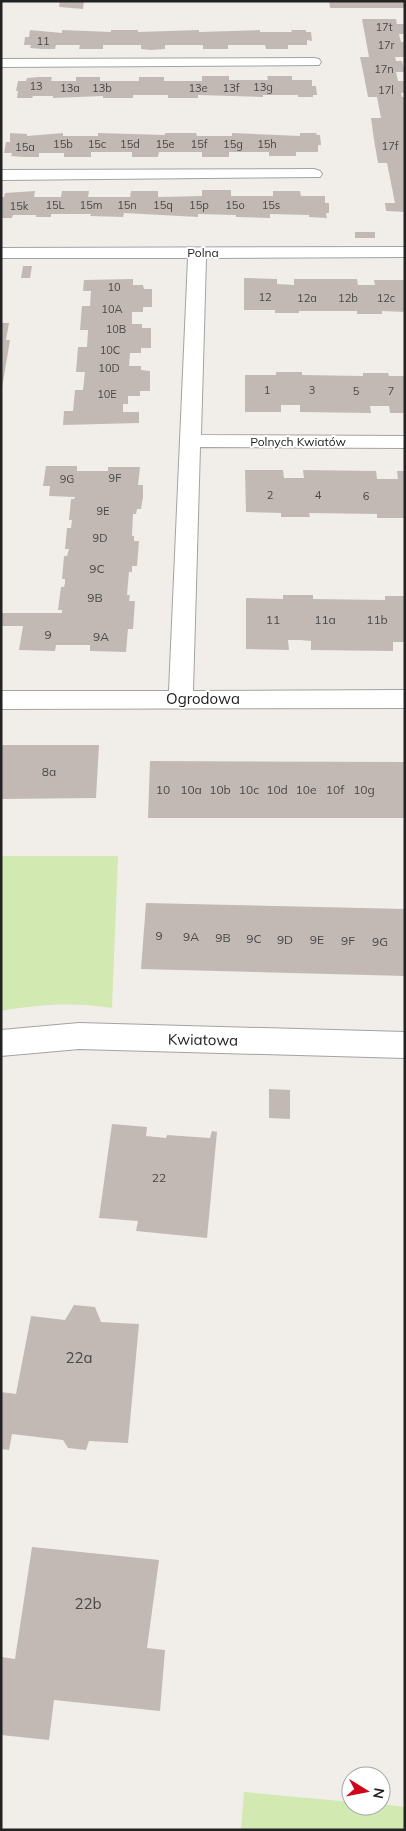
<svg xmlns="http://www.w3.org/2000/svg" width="406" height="1831" viewBox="0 0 406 1831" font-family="Mulish,sans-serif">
  <rect width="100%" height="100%" fill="#f1eee9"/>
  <g fill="#d2e9b1">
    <path d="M1,856H118L112,1008C73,1002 39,1004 1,1011Z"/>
    <polygon points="244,1792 351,1802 351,1806 381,1806 381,1804 405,1807 405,1830 241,1830"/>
  </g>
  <g fill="#c2b9b5">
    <polygon points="60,1 84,1 83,9 59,7"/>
    <polygon points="329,1 405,1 405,8 330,8"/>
    <polygon points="362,19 396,19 397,24 404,24 405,34 399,34 401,42 405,42 405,57 395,57 396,61 402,61 405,72 396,72 398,81 405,81 405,93 401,93 402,97 405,97 405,212 386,211 385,203 395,203 387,163 378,163 374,140 371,118 381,118 377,97 368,97 364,76 360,57 369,57"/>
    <polygon points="30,30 62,33 62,30 111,32 111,30 138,30 138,32 199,30 199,32 260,30 260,32 292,32 291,30 306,30 306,32 311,32 312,41 307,40 307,45 288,45 288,49 266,49 265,45 228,45 228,49 203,49 203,45 165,45 165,49 151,50 141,49 141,45 103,45 103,49 79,49 80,45 56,45 55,49 42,49 30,48 31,45 24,45 25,37 29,37"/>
    <polygon points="202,76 229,76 229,80 268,80 267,76 292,76 292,80 312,80 312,86 316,86 317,95 313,95 313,97 298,97 298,95 263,95 263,97 198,95 198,98 168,98 168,95 133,95 133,98 103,98 103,96 53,98 53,96 33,96 32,98 17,98 18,91 16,91 18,81 26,81 27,78 38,77 52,77 51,81 76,81 76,77 100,77 100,81 139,81 139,77 164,77 164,81 202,81"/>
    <polygon points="10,133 27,134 27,136 63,133 63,136 98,136 98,133 165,135 165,133 196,133 197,136 232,136 232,133 300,136 300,133 317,133 316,135 320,135 321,145 318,145 318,152 296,152 296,156 269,156 269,152 229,152 229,157 202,157 202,152 159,152 158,157 132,157 132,152 91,152 91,157 64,157 64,153 39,153 39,157 24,157 11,156 12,153 4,153 6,142 10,142"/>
    <polygon points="202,190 231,190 231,196 273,196 273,191 300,191 301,196 325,196 325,203 329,203 329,213 326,213 327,218 309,217 309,215 270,214 270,218 236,217 236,215 198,214 198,217 124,213 123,217 90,216 91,214 51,214 51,217 36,217 36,215 13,215 12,218 1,218 1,197 4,197 5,193 35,191 34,197 61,197 62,191 89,191 88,197 130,197 131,191 158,191 158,197 202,196"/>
    <rect x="355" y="232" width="20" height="6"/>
    <polygon points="23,266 32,266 30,278 21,278"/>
    <polygon points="244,278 277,279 277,284 294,285 294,279 357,279 358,285 375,285 374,280 405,280 405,312 382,311 382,314 357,314 357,311 299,311 299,313 275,313 275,310 244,310"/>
    <polygon points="133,279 133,285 143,285 144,289 152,289 152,307 143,307 143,312 132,312 132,324 142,324 142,328 151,328 151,348 141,348 141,353 130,353 129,366 141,366 141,370 150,371 150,391 140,391 140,396 128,396 128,404 123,404 123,412 139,412 139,423 63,425 64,411 73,411 75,390 83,390 85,372 76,372 78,347 87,347 88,330 80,330 82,306 90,306 91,291 83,291 84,280"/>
    <polygon points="1,323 9,323 6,340 10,340 2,388"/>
    <polygon points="276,372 302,372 302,375 363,376 363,373 388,373 389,376 405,376 405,413 390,413 389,406 370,406 371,413 300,412 300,405 281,405 281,412 245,412 245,375 276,375"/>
    <polygon points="46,466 77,466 77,471 108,471 108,467 140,467 138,485 143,485 143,497 141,509 137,509 136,514 133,514 132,536 134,536 134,541 139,541 137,566 132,566 132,572 129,572 127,595 130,595 129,601 135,601 133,629 128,629 126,652 90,651 90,645 56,645 55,651 19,650 23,626 1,626 1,613 62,613 62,610 58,610 61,587 64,587 65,583 65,579 62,579 64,556 67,556 69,549 65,549 67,528 71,528 72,520 69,520 71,499 74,499 75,497 49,496 50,486 43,486"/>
    <polygon points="245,470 283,470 284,478 304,478 303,470 376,471 377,479 398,479 397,471 405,471 405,518 377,518 377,514 309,513 310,517 281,517 281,513 246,512"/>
    <polygon points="283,595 313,595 313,599 385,600 385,596 405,596 405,642 393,642 393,651 311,650 311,641 300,640 288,640 289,650 246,649 246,598 283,599"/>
    <polygon points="1,745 99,745 96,798 1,799"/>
    <polygon points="150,761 405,762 405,818 148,818"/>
    <polygon points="146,903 405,909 405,976 141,969"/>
    <polygon points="269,1089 290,1090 290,1119 269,1118"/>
    <polygon points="112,1124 147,1127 146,1136 166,1138 167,1135 210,1138 212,1131 217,1132 207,1238 136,1231 138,1221 99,1218"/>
    <polygon points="74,1305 95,1307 101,1322 139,1324 128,1443 89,1441 86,1450 68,1448 63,1440 12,1434 9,1450 1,1449 1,1392 16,1394 31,1316 65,1320"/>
    <polygon points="32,1547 159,1560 147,1648 165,1650 160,1711 54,1700 49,1740 1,1735 1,1657 15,1659"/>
  </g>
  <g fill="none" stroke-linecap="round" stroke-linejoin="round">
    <g stroke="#a3a3a3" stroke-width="2">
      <g id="minor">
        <polygon points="314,58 319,59 321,62 319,65 1,67 1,59"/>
        <polygon points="314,169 320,171 322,174 320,177 1,180 1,170"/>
        <polygon points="405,247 405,257 206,258 201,435 405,436 405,448 200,447 193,691 405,690 405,708 1,709 1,691 169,691 188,258 1,258 1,248"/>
        <polygon points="79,1023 405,1032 405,1058 79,1049 1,1056 1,1030"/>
      </g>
    </g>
    <use href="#minor" fill="#fff" fill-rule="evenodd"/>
  </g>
  <g text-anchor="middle" stroke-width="4" stroke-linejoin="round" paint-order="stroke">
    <g font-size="11" fill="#4a4847">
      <text x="384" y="31">17t</text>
      <text x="43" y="45">11</text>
      <text x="386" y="49">17r</text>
      <text x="384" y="73">17n</text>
      <text x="36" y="90">13</text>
      <text x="263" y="91">13g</text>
      <text x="70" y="92">13a</text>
      <text x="102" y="92">13b</text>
      <text x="198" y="92">13e</text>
      <text x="231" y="92">13f</text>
      <text x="386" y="94">17l</text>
      <text x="63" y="148">15b</text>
      <text x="97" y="148">15c</text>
      <text x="130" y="148">15d</text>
      <text x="165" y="148">15e</text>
      <text x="199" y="148">15f</text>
      <text x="233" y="148">15g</text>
      <text x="267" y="148">15h</text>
      <text x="390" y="150">17f</text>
      <text x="25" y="151">15a</text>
      <text x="55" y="209">15L</text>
      <text x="91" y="209">15m</text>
      <text x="127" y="209">15n</text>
      <text x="163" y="209">15q</text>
      <text x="199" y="209">15p</text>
      <text x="235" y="209">15o</text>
      <text x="271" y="209">15s</text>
      <text x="19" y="210">15k</text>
      <text x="114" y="291">10</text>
      <text x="265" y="301">12</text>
      <text x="307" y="302">12a</text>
      <text x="348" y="302">12b</text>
      <text x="386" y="302">12c</text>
      <text x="112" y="313">10A</text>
      <text x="116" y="333">10B</text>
      <text x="110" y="354">10C</text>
      <text x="109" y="372">10D</text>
      <text x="267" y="394">1</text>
      <text x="312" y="394">3</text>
      <text x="356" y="395">5</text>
      <text x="391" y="395">7</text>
      <text x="107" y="398">10E</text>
      <text x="115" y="482">9F</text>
      <text x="67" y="483">9G</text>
      <text x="270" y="499">2</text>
      <text x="318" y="499">4</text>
      <text x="366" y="500">6</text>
      <text x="103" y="515">9E</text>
      <text x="100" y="542">9D</text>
    </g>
    <g font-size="12" fill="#222" stroke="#fff">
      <text x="203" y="257">Polna</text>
      <text x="298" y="446">Polnych Kwiatów</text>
    </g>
    <g font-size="12" fill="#4a4847">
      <text x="97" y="573">9C</text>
      <text x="95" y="602">9B</text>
      <text x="273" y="624">11</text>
      <text x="325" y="624">11a</text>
      <text x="377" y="624">11b</text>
      <text x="48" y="639">9</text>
      <text x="101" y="641">9A</text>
      <text x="49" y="776">8a</text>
      <text x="163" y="794">10</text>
      <text x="191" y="794">10a</text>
      <text x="220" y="794">10b</text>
      <text x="249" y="794">10c</text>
      <text x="277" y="794">10d</text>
      <text x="306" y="794">10e</text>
      <text x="335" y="794">10f</text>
      <text x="364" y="794">10g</text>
      <text x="159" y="940">9</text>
      <text x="191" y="941">9A</text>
      <text x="223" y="942">9B</text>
      <text x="254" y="943">9C</text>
      <text x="285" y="944">9D</text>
      <text x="317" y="944">9E</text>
      <text x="348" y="945">9F</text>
      <text x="380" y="946">9G</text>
      <text x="159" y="1182">22</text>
    </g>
    <g font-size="15" fill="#222" stroke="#fff">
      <text x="203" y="704">Ogrodowa</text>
      <text transform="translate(203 1040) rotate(1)" y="5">Kwiatowa</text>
    </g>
    <g font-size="15" fill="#4a4847">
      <text x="79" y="1363">22a</text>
      <text x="88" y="1609">22b</text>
    </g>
  </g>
  <rect width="406" height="1831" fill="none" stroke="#222222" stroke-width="5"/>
  <g transform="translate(366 1791) rotate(100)"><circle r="24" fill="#ffffff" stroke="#a7a7a7"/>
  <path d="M0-4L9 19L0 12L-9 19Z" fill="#cd0619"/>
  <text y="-8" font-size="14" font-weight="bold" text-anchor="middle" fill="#222222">N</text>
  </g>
</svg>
